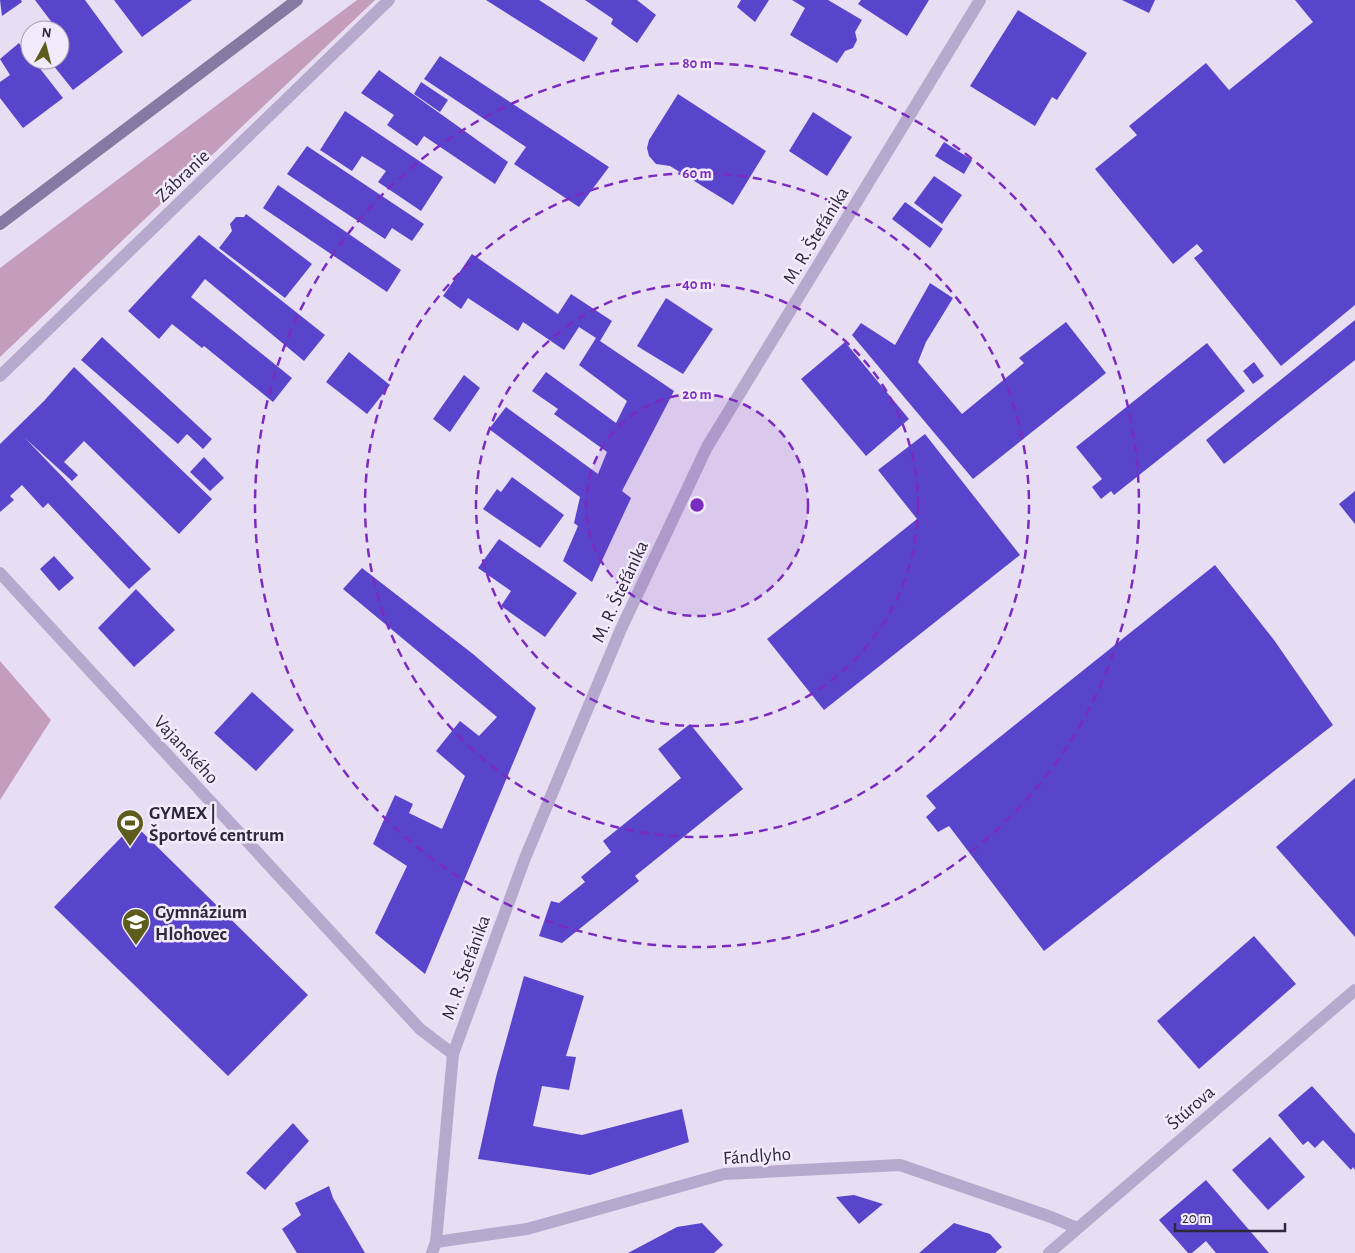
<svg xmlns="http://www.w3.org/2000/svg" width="1355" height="1253" viewBox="0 0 1355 1253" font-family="'Alegreya Sans',sans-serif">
  <rect width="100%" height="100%" fill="#e8def4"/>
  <g fill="#c49dbb">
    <polygon points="357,0 375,0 0,357 0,268"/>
    <polygon points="0,661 51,720 0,800"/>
  </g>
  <g fill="#5945cb">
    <polygon points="0,0 21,0 22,2 2,16"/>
    <polygon points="35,0 85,0 123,52 73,90 49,60 60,60 60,50 68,44"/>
    <polygon points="114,0 192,0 142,37"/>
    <polygon points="486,0 539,0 598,38 584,62"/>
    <polygon points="585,0 637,0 656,15 637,43 611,24 613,19"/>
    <polygon points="741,0 769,0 755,22 737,7"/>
    <polygon points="792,0 828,0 862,20 855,32 857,40 853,48 845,51 837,63 790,35 805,8"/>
    <polygon points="861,0 929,0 907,36 858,4"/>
    <polygon points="1122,0 1155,0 1149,13"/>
    <polygon points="1295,0 1355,0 1355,305 1281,366 1194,258 1203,251 1197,244 1173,264 1095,169 1137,135 1129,126 1206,63 1229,90 1313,22"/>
    <polygon points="1018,10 1087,53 1057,100 1052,97 1035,126 970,86"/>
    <polygon points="19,43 30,60 37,68 38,66 63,98 23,128 0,98 0,82 10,75 0,59"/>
    <polygon points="440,56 609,167 579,207 514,164 526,147 424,79"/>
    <polygon points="379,70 508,162 495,184 424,136 417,146 387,125 394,115 361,93"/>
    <polygon points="421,82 448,100 440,112 414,94"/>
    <polygon points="678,94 766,151 733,205 670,166 656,164 649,156 647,148 649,140"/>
    <polygon points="345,111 443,177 421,211 378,182 386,171 362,156 352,171 320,150"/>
    <polygon points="813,112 852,137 827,176 789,151"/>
    <polygon points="944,142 972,160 964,174 935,156"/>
    <polygon points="307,146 424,224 412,241 392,228 385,239 287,174"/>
    <polygon points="934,176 962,195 942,224 914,203"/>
    <polygon points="278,185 401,270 387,292 263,208"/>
    <polygon points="905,202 943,229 930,248 892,219"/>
    <polygon points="246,214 312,264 285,298 219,248 232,231 230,224 236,217 244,217"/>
    <polygon points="199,235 325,335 304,361 205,279 191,297 292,378 273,402 204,346 202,348 172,324 159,339 128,311"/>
    <polygon points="472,254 558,314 571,294 612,321 600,341 674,391 622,491 631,498 592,582 563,561 578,526 574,523 580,497 489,429 506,407 598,474 607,452 554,414 558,409 532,391 546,372 616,423 627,401 579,365 596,338 579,327 564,350 523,322 518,331 468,298 461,309 443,296"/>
    <polygon points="930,283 953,298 926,342 918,362 962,414 1024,363 1019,358 1066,322 1106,373 973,479 852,335 861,323 895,345"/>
    <polygon points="666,298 713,329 683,374 637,346"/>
    <polygon points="1355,320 1355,360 1224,464 1206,440"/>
    <polygon points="102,337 212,439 203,449 187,434 178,444 81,360"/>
    <polygon points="845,342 909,419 866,456 801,379"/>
    <polygon points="1207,343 1245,391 1114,495 1111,491 1101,499 1092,487 1102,479 1076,447"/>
    <polygon points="349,352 390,385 367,414 326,382"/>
    <polygon points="1254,362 1264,376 1253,384 1243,371"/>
    <polygon points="74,367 212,499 179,534 84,441 64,462 78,475 72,481 25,438 151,569 129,589 48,503 43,508 22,485 10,496 14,500 0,512 0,444 44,401"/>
    <polygon points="464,375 480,388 450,432 433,419"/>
    <polygon points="925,434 1020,555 824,710 767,639 917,519 878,470"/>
    <polygon points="204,457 224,478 210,491 190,472"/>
    <polygon points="512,477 564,515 540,548 483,509 497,489 501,492"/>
    <polygon points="1355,491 1355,524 1339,504"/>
    <polygon points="499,539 577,593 545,637 501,606 511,591 478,568"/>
    <polygon points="54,556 74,578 59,591 40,569"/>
    <polygon points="1215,565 1274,640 1333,725 1044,951 949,826 938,832 926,817 936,808 926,796"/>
    <polygon points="362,568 473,654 536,708 425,974 375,933 407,866 373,844 395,795 413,804 409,813 442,829 465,776 436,751 460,721 479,736 497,717 343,589"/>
    <polygon points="136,589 175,630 134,667 98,628"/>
    <polygon points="252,692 294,730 256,771 214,733"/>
    <polygon points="690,724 743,789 635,876 639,881 562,943 539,936 551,901 559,903 585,882 581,877 611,852 603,841 681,778 658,749"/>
    <polygon points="1355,778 1355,937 1276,847"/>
    <polygon points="134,824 308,995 228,1076 54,907"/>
    <polygon points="1254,936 1296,984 1199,1069 1157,1021"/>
    <polygon points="524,976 584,996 566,1056 576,1057 569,1090 542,1086 533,1126 582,1135 682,1109 689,1142 590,1175 478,1159 496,1077"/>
    <polygon points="1312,1086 1355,1134 1355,1170 1353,1167 1351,1170 1323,1140 1315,1148 1308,1141 1303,1145 1278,1115"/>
    <polygon points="293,1123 309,1141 265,1190 246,1173"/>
    <polygon points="1270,1137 1305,1177 1268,1210 1232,1170"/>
    <polygon points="1206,1180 1269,1253 1216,1253 1206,1241 1192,1253 1188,1253 1159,1220"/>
    <polygon points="329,1186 333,1198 365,1253 297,1253 282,1229 301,1215 295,1203"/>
    <polygon points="854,1195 883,1204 859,1224 836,1197"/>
    <polygon points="702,1223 723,1245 714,1253 628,1253 677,1227"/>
    <polygon points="954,1223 990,1234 1002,1247 995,1253 919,1253"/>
  </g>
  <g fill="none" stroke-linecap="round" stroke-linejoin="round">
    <g stroke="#b6a9cd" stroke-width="12">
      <polyline points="0,376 389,0"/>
      <polyline points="0,573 420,1029 453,1054"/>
      <polyline points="436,1242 527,1229 724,1174 900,1165 1051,1217 1077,1228"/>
      <polyline points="432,1253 436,1242 453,1054 525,858 621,629 707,447 980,0"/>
      <polyline points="1049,1253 1355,990"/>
    </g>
    <polyline stroke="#857aa1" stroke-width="12" points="0,224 297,0"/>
  </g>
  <circle cx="697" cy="505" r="111" fill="#7b2cbf" fill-opacity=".12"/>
  <g fill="none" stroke="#7b2cbf" stroke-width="2.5" stroke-dasharray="9 6">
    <circle cx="697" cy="505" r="111"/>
    <circle cx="697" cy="505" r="221"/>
    <circle cx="697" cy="505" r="332"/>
    <circle cx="697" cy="505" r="442"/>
  </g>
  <defs>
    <g id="stadium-pin" transform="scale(1.4375)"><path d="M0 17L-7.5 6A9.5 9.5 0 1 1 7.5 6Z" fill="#5e5c1c" stroke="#f2ebfb"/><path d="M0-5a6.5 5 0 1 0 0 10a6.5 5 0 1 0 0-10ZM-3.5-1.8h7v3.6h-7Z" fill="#fff"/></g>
    <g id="school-pin" transform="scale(1.4375)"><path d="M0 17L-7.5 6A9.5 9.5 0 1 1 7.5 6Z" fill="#5e5c1c" stroke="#f2ebfb"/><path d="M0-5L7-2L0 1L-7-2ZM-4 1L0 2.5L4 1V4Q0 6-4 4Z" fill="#fff"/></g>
  </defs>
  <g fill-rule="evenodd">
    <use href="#stadium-pin" x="130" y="823"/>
    <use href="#school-pin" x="136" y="922"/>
  </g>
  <g text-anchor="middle" stroke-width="5" stroke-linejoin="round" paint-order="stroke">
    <g font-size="19" fill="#2d293a" stroke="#f2ebfb">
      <text transform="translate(182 175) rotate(-44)" y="7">Zábranie</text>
      <text transform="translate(815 235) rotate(-59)" y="7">M. R. Štefánika</text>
      <text transform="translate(619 591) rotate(-65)" y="7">M. R. Štefánika</text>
      <text transform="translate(187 749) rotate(47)" y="7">Vajanského</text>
      <text transform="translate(465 967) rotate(-70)" y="7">M. R. Štefánika</text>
      <text transform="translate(1190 1107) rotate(-41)" y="7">Štúrova</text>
      <text transform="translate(757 1155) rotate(-4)" y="7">Fándlyho</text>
    </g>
    <g font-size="19" font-weight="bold" fill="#2d293a" stroke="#f2ebfb" text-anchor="start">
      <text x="149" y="819">GYMEX |<tspan x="149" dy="22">Športové centrum</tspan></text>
      <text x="155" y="918">Gymnázium<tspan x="155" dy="22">Hlohovec</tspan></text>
    </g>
  </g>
  <circle cx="697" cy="505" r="8" fill="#7b2cbf" stroke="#f2ebfb" stroke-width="2.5"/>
  <g font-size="15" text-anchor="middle" font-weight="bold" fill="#7b2cbf" stroke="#f2ebfb" stroke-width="5" stroke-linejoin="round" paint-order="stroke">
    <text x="697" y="68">80 m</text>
    <text x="697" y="178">60 m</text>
    <text x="697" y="289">40 m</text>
    <text x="697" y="399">20 m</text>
  </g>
  <g transform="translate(45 45) rotate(7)"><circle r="24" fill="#f2ebfb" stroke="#a39dae"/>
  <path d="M0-4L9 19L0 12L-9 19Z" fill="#5e5c1c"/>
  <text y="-8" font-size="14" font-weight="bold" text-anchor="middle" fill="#2d293a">N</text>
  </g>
  <path d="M1175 1223v8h110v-8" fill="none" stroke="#2d293a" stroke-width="2.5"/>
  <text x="1182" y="1223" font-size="15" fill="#2d293a" stroke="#f2ebfb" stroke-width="4" paint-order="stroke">20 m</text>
</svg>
